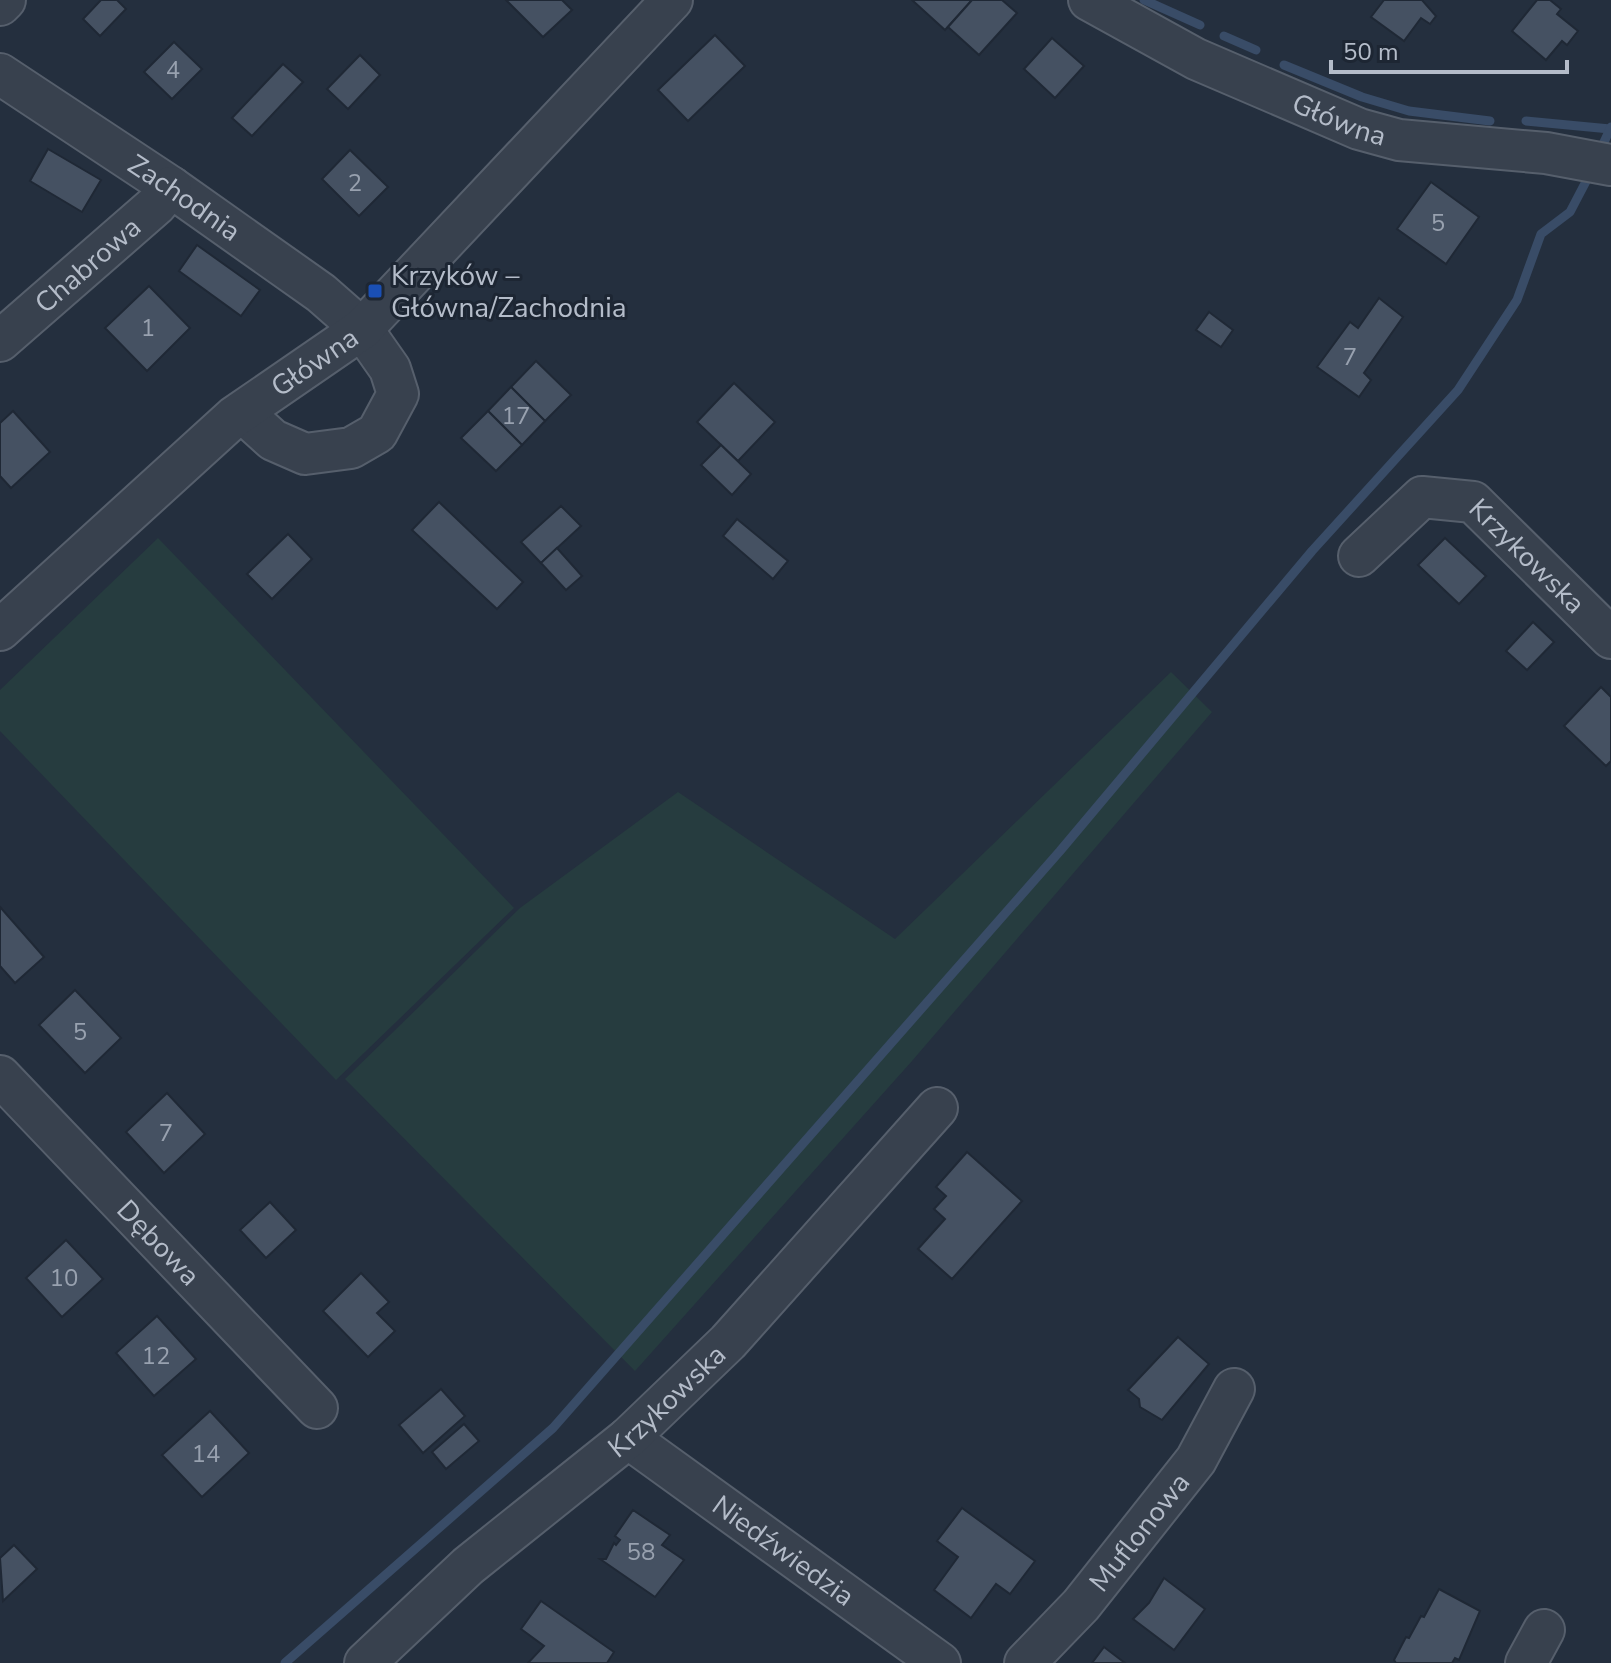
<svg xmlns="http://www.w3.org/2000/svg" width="1611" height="1663" viewBox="0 0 1611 1663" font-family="'Nunito Sans',sans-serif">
  <rect width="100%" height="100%" fill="#242f3e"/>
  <g fill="#263c3f">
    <polygon points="158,538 514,908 336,1080 0,731 0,690"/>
    <polygon points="1171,672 1212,712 912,1061 635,1371 345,1079 520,908 678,792 895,939"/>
  </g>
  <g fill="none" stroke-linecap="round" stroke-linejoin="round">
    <g stroke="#394c67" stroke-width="9">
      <polyline points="1144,0 1200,25"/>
      <polyline points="1224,36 1256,50"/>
      <polyline points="1284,65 1362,97 1409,111 1490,121"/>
      <polyline points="1526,121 1610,129"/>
      <polyline points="1599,153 1611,127"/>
      <polyline points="285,1663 553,1428 1060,851 1312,551 1458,390 1517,300 1541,234 1570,212 1592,170"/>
    </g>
  </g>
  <g fill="#455162" stroke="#1f2835" stroke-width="2">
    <polygon points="101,0 117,0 126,9 100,36 83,19"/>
    <polygon points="506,0 562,0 572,10 543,37"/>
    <polygon points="912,0 972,0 945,30"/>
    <polygon points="972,0 1002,0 1017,13 979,55 948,27"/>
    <polygon points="1384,0 1422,0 1436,16 1430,24 1421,18 1404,41 1371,17"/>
    <polygon points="1537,0 1550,0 1561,9 1557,14 1578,31 1567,45 1562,41 1546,60 1512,31"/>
    <polygon points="715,35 745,66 688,121 658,90"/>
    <polygon points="1052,38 1084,66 1055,98 1024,69"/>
    <polygon points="174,42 202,69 172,99 144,72"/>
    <polygon points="360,55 380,75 348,109 327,89"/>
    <polygon points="283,64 303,82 252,136 232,118"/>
    <polygon points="48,149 101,180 82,212 30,181"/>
    <polygon points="350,150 388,187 359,216 322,179"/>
    <polygon points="1431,182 1479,217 1446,264 1397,229"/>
    <polygon points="197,245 260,290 241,316 179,271"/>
    <polygon points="149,286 190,328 147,371 105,328"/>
    <polygon points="1379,298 1403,317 1364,373 1371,380 1359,397 1317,367 1350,322 1358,328"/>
    <polygon points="1209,312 1233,330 1221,347 1196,330"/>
    <polygon points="536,361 571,395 545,421 511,387"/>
    <polygon points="734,383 775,422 738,461 697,422"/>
    <polygon points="511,387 545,421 522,445 488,411"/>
    <polygon points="13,411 50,452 11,488 0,476 0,423"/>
    <polygon points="488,411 522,445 496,471 461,438"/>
    <polygon points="721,445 751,474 732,495 701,465"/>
    <polygon points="439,502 523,582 497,609 412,530"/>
    <polygon points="561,506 581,526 541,563 521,542"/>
    <polygon points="737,519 788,561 773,579 723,536"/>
    <polygon points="288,534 312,559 272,599 247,574"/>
    <polygon points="1445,538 1486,576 1459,604 1418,565"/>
    <polygon points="557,548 582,576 566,590 541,563"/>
    <polygon points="1533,622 1554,642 1527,670 1506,651"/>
    <polygon points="1601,687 1611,697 1611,761 1606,766 1564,726"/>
    <polygon points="0,907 44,957 15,983 0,966"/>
    <polygon points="75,990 121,1038 85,1073 39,1025"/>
    <polygon points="167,1093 205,1134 164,1173 126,1132"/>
    <polygon points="967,1152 1022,1201 952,1279 918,1249 945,1219 934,1209 946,1196 936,1187"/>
    <polygon points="270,1202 296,1230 266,1258 240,1230"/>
    <polygon points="66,1240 103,1279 62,1317 26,1278"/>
    <polygon points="361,1273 389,1302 377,1313 395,1331 368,1357 323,1311"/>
    <polygon points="157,1316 196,1359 154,1396 116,1353"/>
    <polygon points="1178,1337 1209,1364 1162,1420 1140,1407 1139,1399 1128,1390"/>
    <polygon points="441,1389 465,1416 423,1453 399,1425"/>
    <polygon points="210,1411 249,1453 202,1497 162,1455"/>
    <polygon points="464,1424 479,1441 446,1469 432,1452"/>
    <polygon points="962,1508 1035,1561 1010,1594 996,1584 971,1618 934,1590 958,1557 937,1541"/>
    <polygon points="633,1510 670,1535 662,1545 684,1560 655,1597 600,1559 606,1559 614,1543 616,1545 620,1540 615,1536"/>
    <polygon points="14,1545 37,1569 3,1601 0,1558"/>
    <polygon points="1164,1578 1205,1609 1174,1650 1133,1619 1149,1603"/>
    <polygon points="1439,1589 1480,1611 1459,1660 1455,1658 1452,1663 1396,1663 1394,1660 1406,1637 1409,1638 1421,1616 1424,1617"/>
    <polygon points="541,1601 614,1652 607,1663 528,1663 544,1646 521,1629"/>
    <polygon points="1104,1647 1125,1663 1092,1663"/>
  </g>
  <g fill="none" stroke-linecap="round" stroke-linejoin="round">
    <g stroke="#565f6c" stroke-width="44">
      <g id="minor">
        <path id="s1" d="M1089,0L1196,59L1359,129L1399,140L1546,153L1611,165"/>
        <polyline points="0,5 5,0"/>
        <path id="s2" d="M0,74L171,187L321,293L362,329L390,369L398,394L377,433L351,448L305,454L273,440L242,412"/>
        <path id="s3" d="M0,341L156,205L171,187"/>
        <path id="s4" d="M1359,556L1422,497L1473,502L1611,638"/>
        <path id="s5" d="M0,630L234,417L362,329L672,0"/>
        <path id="s6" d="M0,1076L317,1408"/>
        <path id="s7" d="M628,1438L940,1663"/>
        <path id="s8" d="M365,1663L468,1566L628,1438L728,1342L937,1108"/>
        <path id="s9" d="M1025,1663L1081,1605L1196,1460L1234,1389"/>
        <polyline points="1526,1663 1544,1630"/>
      </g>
    </g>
    <use href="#minor" stroke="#38414e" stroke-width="40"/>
  </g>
  <rect fill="#1a4fb4" stroke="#1d2633" stroke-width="3" x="367" y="283" width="16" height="16" rx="4"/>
  <g text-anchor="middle" stroke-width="6" stroke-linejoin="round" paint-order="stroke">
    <g font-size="24" fill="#98a1af">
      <text x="173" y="78">4</text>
      <text x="355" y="191">2</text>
      <text x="1438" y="231">5</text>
      <text x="148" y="336">1</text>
      <text x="1350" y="365">7</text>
      <text x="516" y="424">17</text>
      <text x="80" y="1040">5</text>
      <text x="166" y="1141">7</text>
      <text x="64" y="1286">10</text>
      <text x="156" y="1364">12</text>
      <text x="206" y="1462">14</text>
      <text x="641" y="1560">58</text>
    </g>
    <g font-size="28" fill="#b4bcc9" stroke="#1d2633">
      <text dy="10" stroke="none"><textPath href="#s1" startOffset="278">Główna</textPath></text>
      <text dy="10" stroke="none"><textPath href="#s2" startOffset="222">Zachodnia</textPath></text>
      <text dy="10" stroke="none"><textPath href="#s3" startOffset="116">Chabrowa</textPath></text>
      <text dy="10" stroke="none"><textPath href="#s5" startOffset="414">Główna</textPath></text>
      <text dy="10" stroke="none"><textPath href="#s4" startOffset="214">Krzykowska</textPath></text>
      <text dy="10" stroke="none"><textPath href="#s6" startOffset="230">Dębowa</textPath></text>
      <text dy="10" stroke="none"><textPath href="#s8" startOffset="400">Krzykowska</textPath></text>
      <text dy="10" stroke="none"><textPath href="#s9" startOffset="174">Muflonowa</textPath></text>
      <text dy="10" stroke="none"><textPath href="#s7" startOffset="192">Niedźwiedzia</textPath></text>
    </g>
    <g font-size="28" fill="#b4bcc9" stroke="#1d2633" text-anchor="start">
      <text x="391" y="285">Krzyków –<tspan x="391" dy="32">Główna/Zachodnia</tspan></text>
    </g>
  </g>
  <path d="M1331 60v12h236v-12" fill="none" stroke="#b4bcc9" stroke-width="4"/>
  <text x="1343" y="60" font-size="24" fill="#b4bcc9" stroke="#1d2633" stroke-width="6" paint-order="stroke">50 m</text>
</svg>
